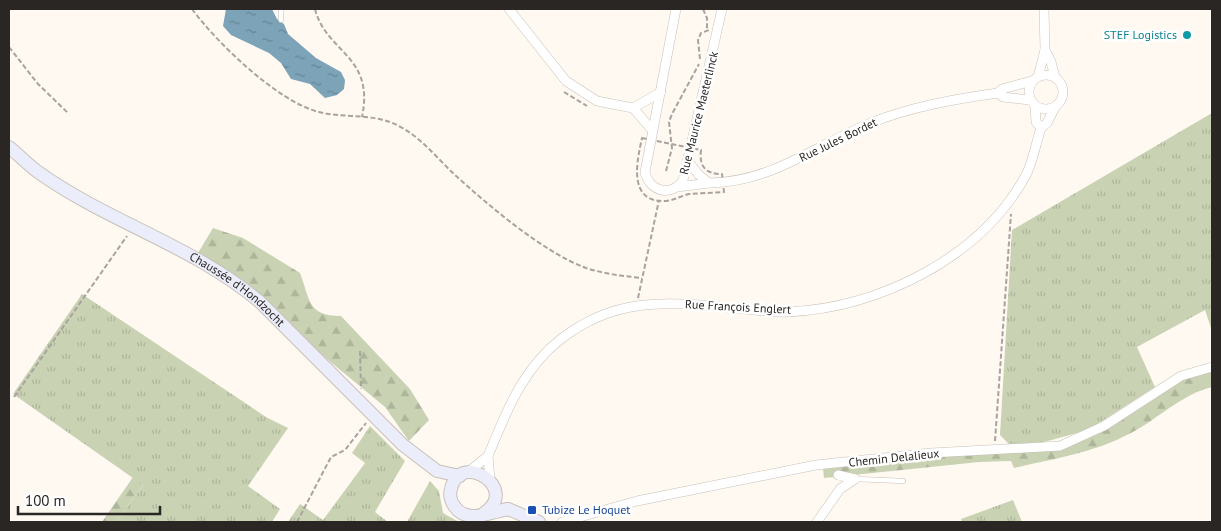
<svg xmlns="http://www.w3.org/2000/svg" width="1221" height="531" viewBox="0 0 1221 531" font-family="'PT Sans',sans-serif">
  <defs>
    <pattern id="grass-tufts" width="24" height="20" patternUnits="userSpaceOnUse" patternTransform="scale(1.25)"><rect width="24" height="20" fill="#c9d3b3"/><path d="M3 7l-1-3M5 7V3M7 7l1-3M15 17l-1-3M17 17v-4M19 17l1-3" fill="none" stroke="#adb59a"/></pattern>
    <pattern id="forest-firs" width="22" height="20" patternUnits="userSpaceOnUse" patternTransform="scale(1.25)"><rect width="22" height="20" fill="#c9d3b3"/><path d="M5 1l3.5 6h-7zM16 11l3.5 6h-7z" fill="#adb59a"/></pattern>
    <pattern id="water-ripples" width="26" height="14" patternUnits="userSpaceOnUse" patternTransform="scale(1.25)"><rect width="26" height="14" fill="#7ca3b7"/><path d="M2 4q2-2 4 0t4 0M15 11q2-2 4 0t4 0" fill="none" stroke="#668594"/></pattern>
  </defs>
  <rect width="100%" height="100%" fill="#fff9f2"/>
  <g fill="url(#grass-tufts)">
    <polygon points="1212,113 1212,331 1205,310 1137,347 1155,387 1088,430 1037,444 1009,444 1000,435 1012,230"/>
    <polygon points="82,294 266,417 288,428 248,486 280,509 272,522 116,522 143,485 13,394"/>
    <polygon points="370,426 405,461 375,512 388,522 288,522 300,504 323,520 365,463 352,453"/>
    <polygon points="430,481 439,491 443,513 459,522 407,522"/>
    <polygon points="1013,500 1022,522 962,522 961,519"/>
  </g>
  <g fill="url(#forest-firs)">
    <path d="M213,228L243,238L300,273C310,299 307,316 341,316L410,389L429,420L409,441L385,407L316,350L250,285L198,253Z"/>
    <path d="M1212,370V387C1180,395 1157,420 1129,434C1093,453 1052,459 1014,468L1011,461L979,462L824,478L823,468L1075,443L1181,380Z"/>
    <polygon points="133,477 143,485 116,522 102,522"/>
  </g>
  <polygon fill="url(#water-ripples)" points="226,9 272,9 277,19 284,24 288,34 316,58 341,72 345,80 344,89 337,95 325,98 310,84 291,79 281,63 269,53 231,35 223,26"/>
  <g fill="none" stroke-linecap="round" stroke-linejoin="round">
    <g stroke="#c8c1ba" stroke-width="5.5">
      <g id="service">
        <polyline points="281,20 281,9"/>
        <polyline points="855,479 903,481"/>
      </g>
    </g>
    <g stroke="#c8c1ba" stroke-width="10">
      <g id="minor">
        <polyline points="509,9 566,81 597,101 633,108"/>
        <path d="M676,9L645,172C649,191 671,198 683,180L722,9"/>
        <polyline points="1044,9 1045,50"/>
        <circle cx="1046" cy="92" r="17"/>
        <polyline points="1038,77 1045,50 1051,62 1055,77"/>
        <polyline points="1030,100 1003,97 998,93 1002,89 1032,81"/>
        <polyline points="1035,106 1036,122 1041,128 1047,123 1055,107"/>
        <polyline points="652,130 633,108 661,92"/>
        <path d="M709,183C771,182 813,147 868,124C909,107 955,99 998,93"/>
        <polyline points="677,187 709,183 699,175 688,161"/>
        <path d="M488,456C506,413 522,369 561,339C620,293 676,303 745,309C759,310 773,313 787,312C879,308 981,258 1026,175C1033,161 1036,143 1041,128"/>
        <polyline points="467,473 488,456 490,480"/>
        <polyline points="838,475 855,479"/>
        <polyline points="562,522 637,501 816,465 931,453 1060,446 1104,426 1181,376 1212,367"/>
        <polyline points="817,522 840,489 855,479"/>
      </g>
    </g>
    <g stroke="#c8c1ba" stroke-width="14">
      <g id="secondary">
        <path id="s1" d="M9,147C19,155 28,165 38,172C108,222 194,246 260,302L403,445L437,471L460,476"/>
        <polyline points="508,509 539,522"/>
        <path d="M484,513C521,489 460,449 451,489C449,495 451,502 455,507C467,524 491,512 508,509"/>
      </g>
    </g>
    <g stroke="#a8a39e" stroke-width="2" stroke-dasharray="5 2.5" stroke-linecap="butt">
      <path d="M192,9C217,43 278,102 319,112C347,119 378,112 404,129C423,140 438,159 454,174C489,206 543,252 586,268C605,274 623,276 642,278"/>
      <path d="M315,9C326,53 375,55 362,117"/>
      <polyline points="703,9 707,18 707,30"/>
      <polyline points="9,47 38,84 68,113"/>
      <polyline points="700,59 698,40 701,33 709,30"/>
      <polyline points="564,92 587,106"/>
      <path d="M642,138L701,150C699,166 705,174 722,174L724,192C712,193 700,193 689,194C681,196 675,200 666,201C627,203 637,161 642,138Z"/>
      <polyline points="666,171 672,148 669,122 672,114 699,64"/>
      <polyline points="638,298 659,200"/>
      <polyline points="360,351 361,389"/>
      <polyline points="14,397 127,236"/>
      <polyline points="995,441 1011,214"/>
      <polyline points="297,522 331,457 345,450 366,423"/>
    </g>
    <use href="#service" stroke="#fff" stroke-width="4.5"/>
    <use href="#minor" stroke="#fff" stroke-width="9"/>
    <use href="#secondary" stroke="#ebedfa" stroke-width="12"/>
  </g>
  <circle fill="#0f9aa8" stroke="#fff" stroke-width="2" cx="1187" cy="35" r="5"/>
  <rect fill="#1a4fb4" stroke="#fff" stroke-width="2" x="527" y="505" width="10" height="10" rx="2.5"/>
  <g text-anchor="middle" stroke-width="5" stroke-linejoin="round" paint-order="stroke">
    <g font-size="12" fill="#0d838f" stroke="#fff" text-anchor="end">
      <text x="1177" y="39">STEF Logistics</text>
    </g>
    <g font-size="12" fill="#292623" stroke="#fff">
      <text transform="translate(699 113) rotate(-76)" y="4">Rue Maurice Maeterlinck</text>
      <text transform="translate(838 140) rotate(-26)" y="4">Rue Jules Bordet</text>
      <text dy="4" stroke="none"><textPath href="#s1" startOffset="270">Chaussée d'Hondzocht</textPath></text>
      <text transform="translate(738 307) rotate(3)" y="4">Rue François Englert</text>
      <text transform="translate(894 458) rotate(-6)" y="4">Chemin Delalieux</text>
    </g>
    <g font-size="12" fill="#164399" stroke="#fff" text-anchor="start">
      <text x="542" y="514">Tubize Le Hoquet</text>
    </g>
  </g>
  <rect width="1221" height="531" fill="none" stroke="#292623" stroke-width="20"/>
  <path d="M18 506v8h142v-8" fill="none" stroke="#292623" stroke-width="2.5"/>
  <text x="25" y="506" font-size="15" fill="#292623" stroke="#ffffff" stroke-width="4" paint-order="stroke">100 m</text>
</svg>
